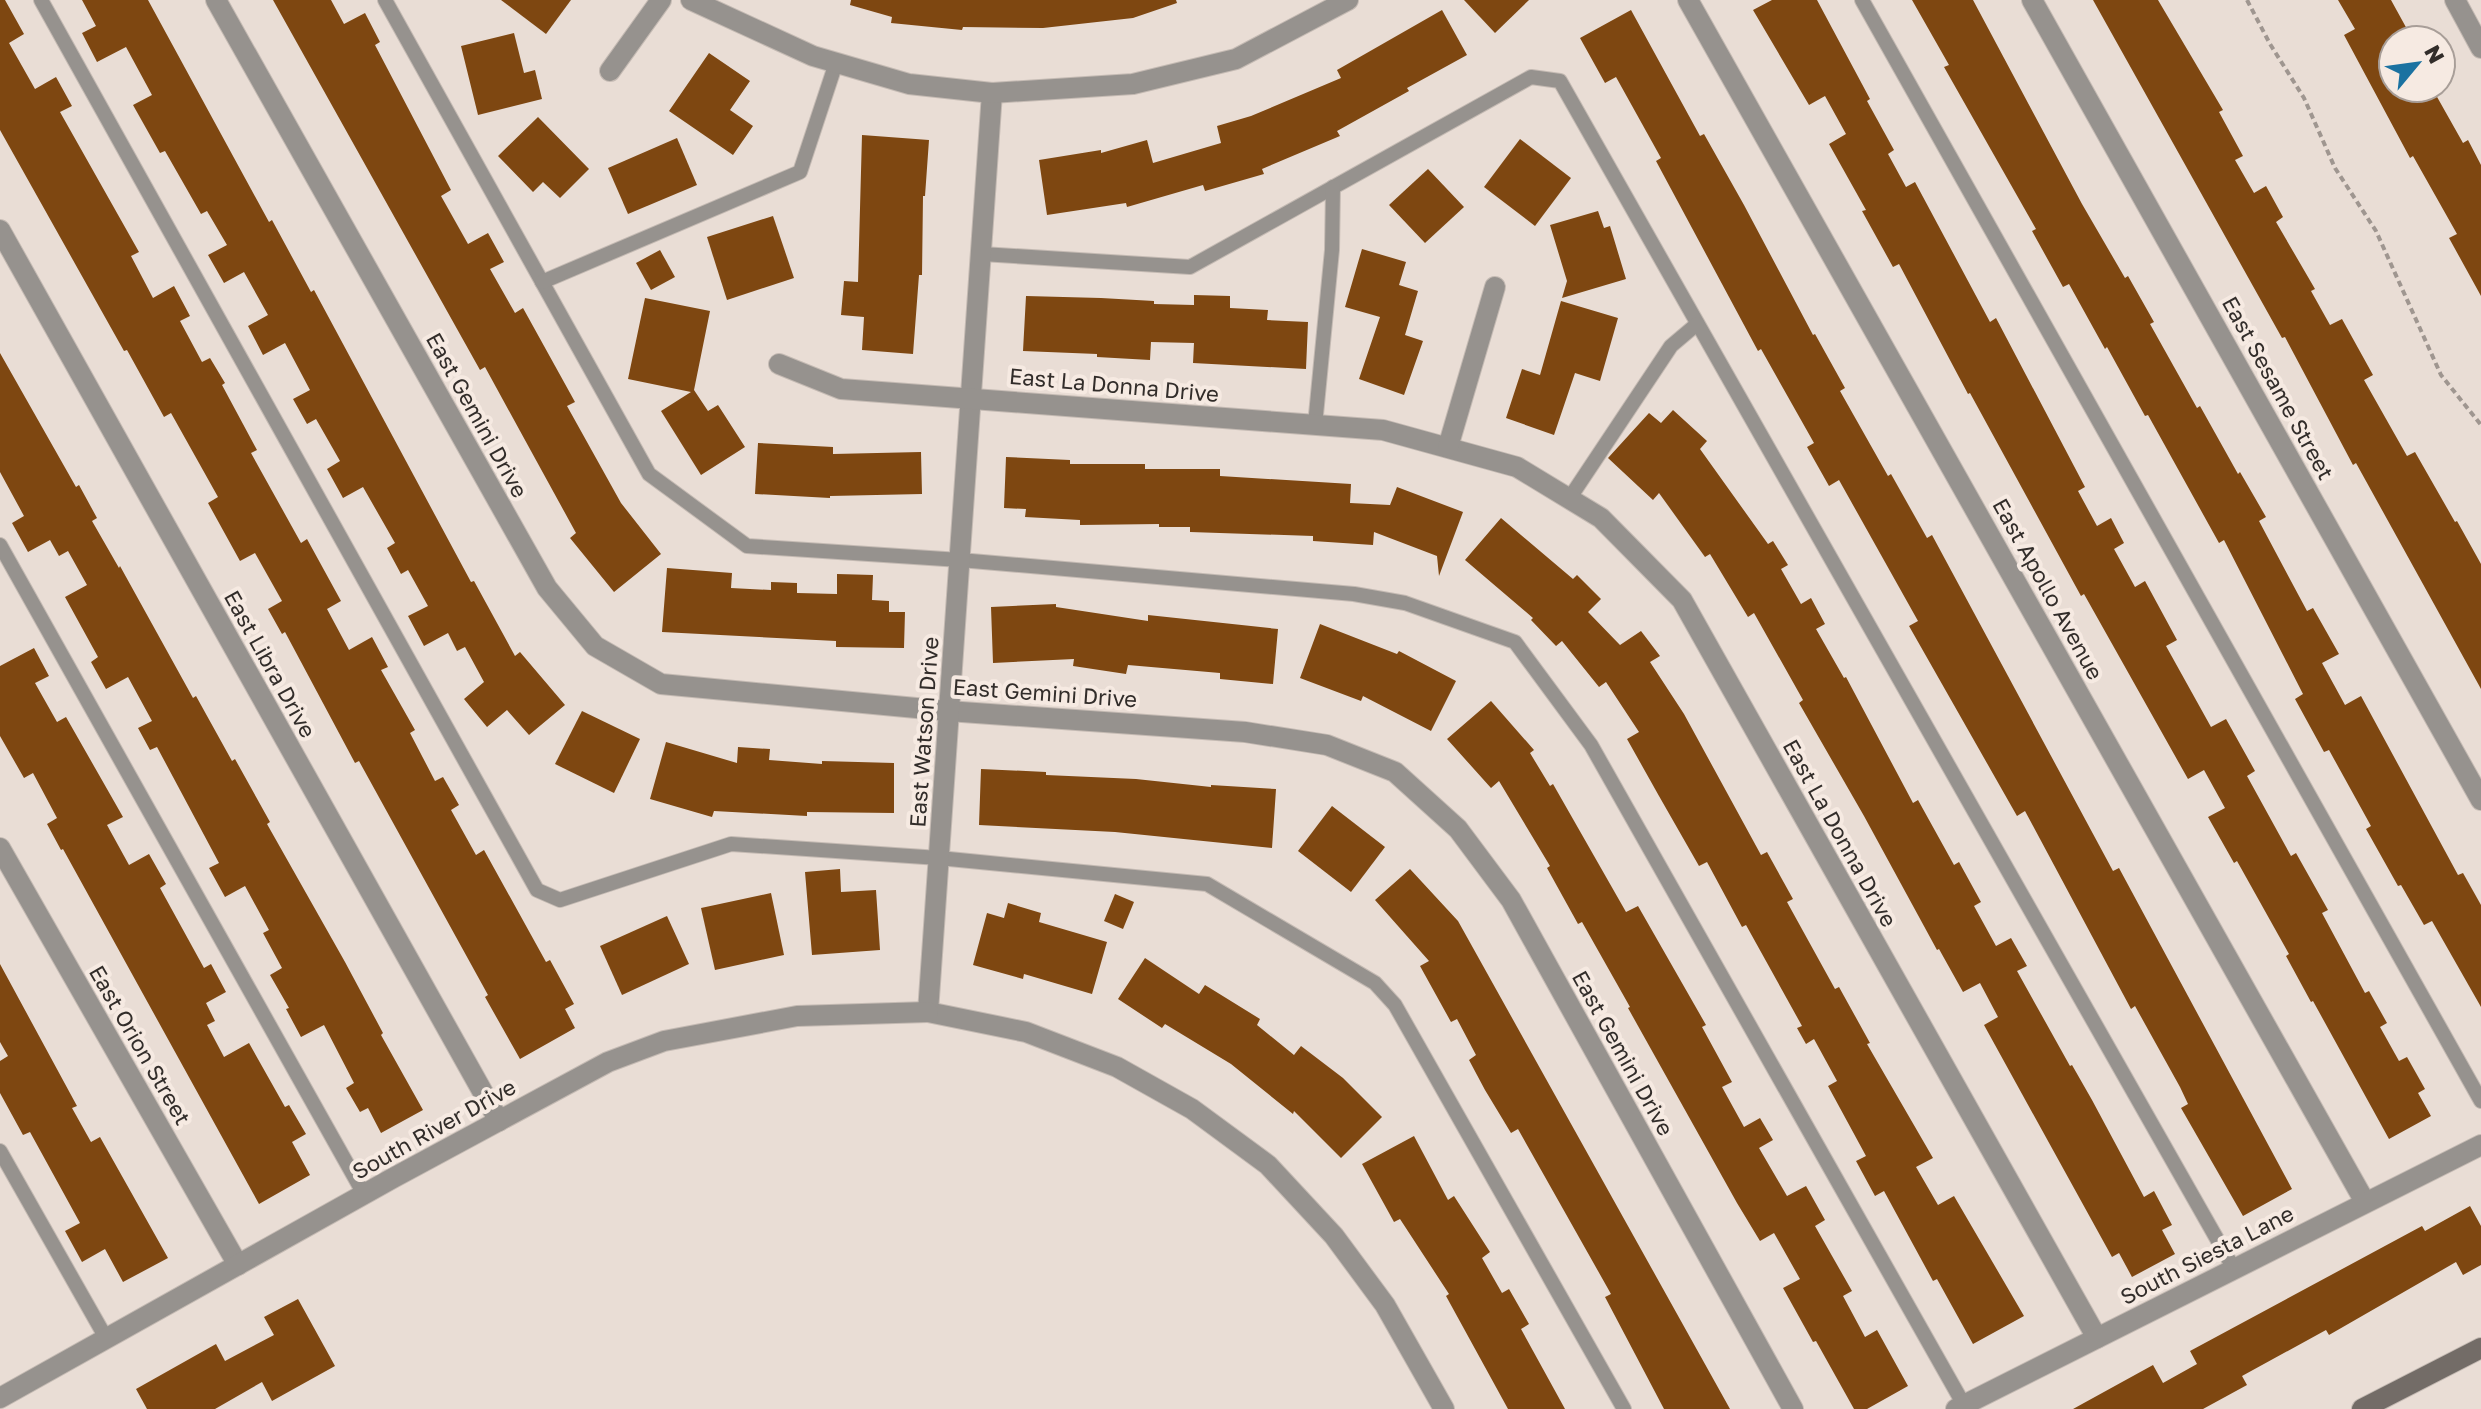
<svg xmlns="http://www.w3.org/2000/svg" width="2481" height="1409" viewBox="0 0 2481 1409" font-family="'Golos Text',sans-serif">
  <rect width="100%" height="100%" fill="#e9ddd5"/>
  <g fill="#7e4711">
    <polygon points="0,0 5,0 24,34 9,43 35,89 56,77 72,106 60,112 139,252 131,256 153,298 174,286 190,316 180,321 202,362 210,358 225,383 222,385 257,450 251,453 301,543 307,539 341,601 327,609 349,650 372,637 388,667 381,670 415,730 410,733 435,781 443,777 459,805 451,810 476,855 484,850 546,962 550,960 574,1004 565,1009 575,1028 520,1059 485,997 488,995 359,761 355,763 285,632 282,634 268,609 282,601 255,553 240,561 208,503 218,497 171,413 164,417 127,350 124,351 0,130"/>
    <polygon points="82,0 148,0 269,222 272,220 311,292 314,290 471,582 474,581 515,656 520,652 565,705 529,735 507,710 487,727 464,699 484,682 465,647 457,651 448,633 424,646 408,616 428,606 408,570 401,574 387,548 395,543 363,487 343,498 327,469 340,461 316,419 307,424 293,399 310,390 285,343 263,355 248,326 268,315 244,272 224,283 208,255 227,245 207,211 201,214 165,151 160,153 133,105 152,95 126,47 97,62 82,33 96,26"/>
    <polygon points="273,0 331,0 344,24 365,13 380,42 375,45 451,190 441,196 468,244 488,233 504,262 490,269 515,313 523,308 575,402 567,406 621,503 661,554 614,592 570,538 576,533 531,451 485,367 480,370"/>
    <polygon points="501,0 571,0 546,34"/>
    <polygon points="851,0 1176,0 1177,3 1133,18 1043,28 963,27 962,30 891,23 892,17 850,5"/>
    <polygon points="1464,0 1529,0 1495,33"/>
    <polygon points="1772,0 1817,0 1870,99 1867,101 1894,150 1888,154 1906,187 1915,182 1990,322 1996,318 2085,487 2078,491 2097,526 2111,518 2124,543 2114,549 2135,587 2145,581 2177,640 2166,646 2211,727 2226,719 2255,771 2247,776 2291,856 2296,853 2328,910 2322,913 2365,993 2369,991 2387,1023 2380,1027 2399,1061 2407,1057 2425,1089 2418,1093 2431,1116 2389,1139 2313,1001 2311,1002 2286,956 2289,954 2237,861 2234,863 2208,817 2225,808 2204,770 2188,779 2084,594 2081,596 1970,393 1968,394 1899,264 1893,267 1862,211 1866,210 1829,144 1846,134 1825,96 1809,105 1753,10"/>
    <polygon points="1912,0 1973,0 2082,204 2125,278 2128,276 2154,322 2150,324 2197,408 2200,406 2238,474 2240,472 2266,517 2259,521 2307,611 2313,608 2339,654 2322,663 2345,705 2361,696 2458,875 2463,873 2481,905 2481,1007 2432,921 2424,925 2401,885 2398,886 2366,829 2371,826 2329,750 2324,752 2295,699 2303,694 2224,540 2219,543 2148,415 2145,416 2107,347 2105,349 2069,284 2063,287 2032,231 2036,229 1944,67 1949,65"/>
    <polygon points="2093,0 2158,0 2223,110 2219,112 2243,156 2235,160 2254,193 2266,186 2283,217 2276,222 2315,289 2311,291 2330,325 2342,319 2373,375 2364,380 2407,456 2415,452 2455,522 2457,521 2481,564 2481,689 2356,463 2353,465 2285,337 2282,338"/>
    <polygon points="2338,0 2391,0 2413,40 2393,40 2393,88 2432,88 2463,143 2468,140 2481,165 2481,296 2449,238 2457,234 2413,156 2410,158 2344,35 2355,29"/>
    <polygon points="1442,10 1467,55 1407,88 1409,91 1337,131 1340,136 1262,169 1264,174 1205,191 1203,185 1127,207 1126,203 1047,215 1039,160 1101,150 1101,153 1147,140 1153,163 1221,143 1217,126 1251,116 1341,78 1337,70"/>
    <polygon points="1631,10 1700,136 1704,134 1744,205 1813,335 1815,334 1845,388 1840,391 1888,476 1891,474 1927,538 1932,535 2113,871 2119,868 2292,1189 2243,1216 2181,1108 2188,1104 2180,1087 2135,1006 2131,1009 2025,811 2017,816 1909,626 1918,621 1839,480 1829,486 1807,447 1814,443 1761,349 1758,351 1656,161 1661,158 1616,77 1605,83 1580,38"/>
    <polygon points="514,33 524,73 535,70 542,99 478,115 461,46"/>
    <polygon points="709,53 750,81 730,110 753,126 733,155 669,111"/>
    <polygon points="538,117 589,169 560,198 543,182 533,192 498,156"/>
    <polygon points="862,135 929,140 925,196 923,196 922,275 919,275 913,354 862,350 864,317 841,315 844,281 858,282"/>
    <polygon points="677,138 697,185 628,214 608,168"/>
    <polygon points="1520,139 1571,178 1535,226 1484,187"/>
    <polygon points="1428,169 1464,207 1425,243 1389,205"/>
    <polygon points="1598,211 1604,228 1610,226 1626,279 1562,298 1567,281 1550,225"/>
    <polygon points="773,216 794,278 727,300 707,237"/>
    <polygon points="1362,249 1406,262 1399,285 1418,291 1405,335 1423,341 1404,395 1359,379 1380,317 1345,307"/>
    <polygon points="660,250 675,277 651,290 636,263"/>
    <polygon points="1194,295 1230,296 1230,308 1268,310 1267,320 1308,322 1306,369 1193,363 1194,343 1151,342 1150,360 1097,357 1097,354 1023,351 1026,296 1101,298 1154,301 1154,304 1194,305"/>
    <polygon points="645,298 710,311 694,390 708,411 718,405 745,447 701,475 661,411 691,392 628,379"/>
    <polygon points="1561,301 1618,318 1600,381 1575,373 1554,435 1506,418 1522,369 1540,375"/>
    <polygon points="0,353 76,487 79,485 97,518 92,521 119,568 120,566 193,698 196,696 232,761 235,759 270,822 267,824 345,962 383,1033 381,1035 423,1110 381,1133 368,1108 360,1112 346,1088 354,1083 324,1025 301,1037 286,1009 289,1008 270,975 282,968 263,933 269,930 245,886 225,897 209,868 219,863 157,747 150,750 138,728 152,721 128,677 106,689 91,662 98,657 65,597 87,585 68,551 59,556 50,540 28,552 12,523 24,516 0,472"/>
    <polygon points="1673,410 1707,441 1700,449 1768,544 1773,541 1788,565 1781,569 1801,604 1811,598 1825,624 1816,629 1844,678 1846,677 1913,803 1918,800 1954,865 1959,862 1981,902 1974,906 1996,946 2011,938 2027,966 2017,971 2070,1066 2072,1065 2092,1100 2144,1197 2154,1191 2172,1225 2162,1230 2175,1254 2132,1277 2119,1253 2112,1257 1984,1025 1998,1017 1980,983 1963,992 1939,949 1937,950 1864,816 1799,703 1803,700 1754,613 1748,617 1710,554 1705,557 1659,493 1653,500 1608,458 1649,413 1661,423"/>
    <polygon points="758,443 833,447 833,454 921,452 922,494 830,496 830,498 755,494"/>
    <polygon points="1006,457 1070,460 1070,464 1145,464 1145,469 1220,469 1220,476 1351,484 1350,503 1390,505 1397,487 1463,512 1439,576 1437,556 1374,532 1373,545 1313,541 1313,536 1190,532 1190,527 1159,527 1159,524 1080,525 1080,520 1025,517 1026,509 1004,508"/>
    <polygon points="1501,518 1573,579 1577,575 1601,599 1588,612 1620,645 1641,631 1660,656 1650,662 1684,714 1761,855 1767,852 1793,899 1787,902 1835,989 1839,987 1870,1043 1867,1044 1933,1158 1916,1167 1938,1205 1954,1196 2024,1316 1973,1344 1937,1279 1933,1281 1884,1191 1875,1196 1856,1161 1866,1156 1828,1086 1837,1081 1814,1039 1806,1044 1797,1028 1802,1026 1746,925 1742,927 1707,862 1699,866 1659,796 1627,739 1639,732 1606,682 1599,687 1562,641 1556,646 1531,620 1533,618 1465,560"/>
    <polygon points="667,568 732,573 731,588 771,590 771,582 797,583 797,593 837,594 837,574 873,575 872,600 889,601 889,612 905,612 904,648 836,647 836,641 662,632"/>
    <polygon points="1056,604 1056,607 1148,621 1148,615 1278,629 1273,684 1220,679 1220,673 1128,665 1126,674 1073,666 1074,659 993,663 991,607"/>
    <polygon points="1320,624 1397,654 1399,651 1456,681 1431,731 1363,696 1361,701 1300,678"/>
    <polygon points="34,648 49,676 35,683 57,722 66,717 123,817 107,825 129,865 149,854 166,884 160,888 204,968 211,964 226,992 206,1003 215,1021 207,1025 224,1057 249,1043 285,1107 289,1105 306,1134 292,1142 310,1175 259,1204 63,849 61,850 47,824 57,818 33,773 24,778 0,736 0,666"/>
    <polygon points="1491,701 1534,750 1530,753 1550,786 1553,784 1626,912 1638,906 1706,1025 1702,1027 1732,1082 1722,1087 1744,1127 1760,1118 1773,1140 1759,1148 1787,1196 1806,1186 1825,1220 1815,1226 1852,1291 1843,1296 1865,1337 1877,1330 1908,1386 1867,1409 1854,1409 1816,1341 1813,1342 1783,1288 1800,1279 1774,1233 1760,1241 1737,1203 1628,1008 1630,1007 1582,922 1578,924 1547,868 1550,866 1499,781 1491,788 1447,739"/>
    <polygon points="582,711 640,739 614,793 555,764"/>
    <polygon points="666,742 737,763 738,747 770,749 769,760 822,764 822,761 894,763 894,813 807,812 807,816 714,811 712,817 650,799"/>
    <polygon points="981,769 1046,772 1046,775 1136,779 1211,787 1211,785 1276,789 1272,848 1115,832 979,825"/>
    <polygon points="1332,806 1385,847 1351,892 1298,851"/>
    <polygon points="840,869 841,892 876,890 880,950 812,955 805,872"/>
    <polygon points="1410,869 1458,921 1730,1409 1664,1409 1605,1297 1611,1294 1518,1129 1511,1133 1485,1090 1469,1060 1476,1055 1457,1019 1451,1022 1420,966 1429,961 1375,900"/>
    <polygon points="771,893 784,955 715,970 701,908"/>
    <polygon points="1115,894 1134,902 1123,929 1104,921"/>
    <polygon points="1008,903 1041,913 1039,922 1107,942 1092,994 1024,974 1023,979 973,965 987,913 1004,918"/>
    <polygon points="667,916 689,964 622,995 600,946"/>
    <polygon points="1145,958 1199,994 1205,985 1260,1019 1257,1025 1294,1055 1301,1046 1343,1078 1382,1117 1341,1158 1294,1111 1293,1114 1231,1064 1165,1024 1162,1028 1118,999"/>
    <polygon points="0,964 77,1106 72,1108 91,1142 100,1137 168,1258 123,1282 105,1249 82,1262 65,1231 80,1223 30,1132 23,1135 0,1093 0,1061 8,1056 0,1042"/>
    <polygon points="1414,1136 1448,1200 1454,1196 1490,1252 1482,1258 1502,1293 1509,1289 1529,1324 1521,1329 1565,1409 1508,1409 1446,1296 1449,1294 1400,1219 1394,1222 1362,1164"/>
    <polygon points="2470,1206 2481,1226 2481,1265 2463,1275 2456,1262 2329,1335 2326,1330 2242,1376 2247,1385 2203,1409 2073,1409 2153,1365 2163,1383 2197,1364 2190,1351 2422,1226 2425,1231"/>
    <polygon points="298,1299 335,1366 272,1401 262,1382 215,1409 147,1409 136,1389 216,1344 225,1361 274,1335 264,1317"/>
  </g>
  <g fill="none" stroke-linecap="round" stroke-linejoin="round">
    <g stroke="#c4bab3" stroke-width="16">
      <g id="service">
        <polyline points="41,0 537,890 560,900 731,844 939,858 1207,884 1375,983 1395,1005 1624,1409"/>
        <polyline points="385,0 649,474 747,546 960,560 1354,594 1405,603 1515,642 1591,745 1964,1405"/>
        <polyline points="1862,0 2481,1101"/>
        <polyline points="982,254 1190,267 1531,77 1560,81 2234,1269"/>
        <polyline points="542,282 800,172 836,63"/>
        <polyline points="1315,425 1332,250 1333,187"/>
        <polyline points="1569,499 1671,346 1697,324"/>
        <polyline points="0,545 364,1194"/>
        <polyline points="0,1151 106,1338"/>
      </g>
    </g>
    <g stroke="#c4bab3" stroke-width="22">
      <g id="minor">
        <polyline points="216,0 547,588 595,646 661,684 948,711 1245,732 1327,745 1395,772 1458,829 1511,900 1793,1409"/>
        <polyline points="1688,0 2365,1202"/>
        <polyline points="2032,0 2481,800"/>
        <polyline points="2455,0 2481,48"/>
        <polyline points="992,93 928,1012 1026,1032 1117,1067 1192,1109 1268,1165 1334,1236 1385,1305 1444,1409"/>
        <polyline points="0,230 499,1121"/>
        <polyline points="779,364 841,389 1383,430 1517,467 1601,518 1682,600 2097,1338"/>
        <polyline points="1448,447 1495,287"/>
        <polyline points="0,848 238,1265"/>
        <polyline points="0,1398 393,1178 608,1062 664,1041 797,1016 928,1012"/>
        <polyline points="1956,1409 2481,1145"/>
      </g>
    </g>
    <g stroke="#c4bab3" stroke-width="22">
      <g id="tertiary">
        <polyline points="691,0 813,56 909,84 992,93 1133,84 1236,59 1348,0"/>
        <polyline points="610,71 661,0"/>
      </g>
    </g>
    <g stroke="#c4bab3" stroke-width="22">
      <polyline id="secondary" points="2362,1409 2481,1348"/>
    </g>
    <polyline stroke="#9f9690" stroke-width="4" stroke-dasharray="6 4" stroke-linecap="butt" points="2247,0 2270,44 2304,98 2335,168 2376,231 2441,375 2481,425"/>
    <use href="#service" stroke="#96928e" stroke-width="14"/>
    <use href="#minor" stroke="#96928e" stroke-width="20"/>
    <use href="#tertiary" stroke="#96928e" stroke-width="20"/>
    <use href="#secondary" stroke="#736c67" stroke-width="20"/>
  </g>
  <g text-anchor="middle" stroke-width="8" stroke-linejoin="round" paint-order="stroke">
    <g font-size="22" fill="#322d2a" stroke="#f6eae2">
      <text transform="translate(1114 385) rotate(5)" y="8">East La Donna Drive</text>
      <text transform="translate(2278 388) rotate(61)" y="8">East Sesame Street</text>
      <text transform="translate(477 415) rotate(61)" y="8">East Gemini Drive</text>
      <text transform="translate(2048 589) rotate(61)" y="8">East Apollo Avenue</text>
      <text transform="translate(270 664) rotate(61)" y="8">East Libra Drive</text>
      <text transform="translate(1045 693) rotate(4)" y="8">East Gemini Drive</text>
      <text transform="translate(924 732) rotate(-86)" y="8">East Watson Drive</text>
      <text transform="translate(1840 833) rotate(61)" y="8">East La Donna Drive</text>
      <text transform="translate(140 1045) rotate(60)" y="8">East Orion Street</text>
      <text transform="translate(1623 1053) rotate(61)" y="8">East Gemini Drive</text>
      <text transform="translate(434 1129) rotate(-29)" y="8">South River Drive</text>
      <text transform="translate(2207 1255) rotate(-27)" y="8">South Siesta Lane</text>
    </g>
  </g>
  <g transform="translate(2417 64) rotate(61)"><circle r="38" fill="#f6eae2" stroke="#a89e98" stroke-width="2"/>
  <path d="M0-6L14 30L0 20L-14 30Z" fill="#1b72a1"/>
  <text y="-12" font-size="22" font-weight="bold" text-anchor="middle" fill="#322d2a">N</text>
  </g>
</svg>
